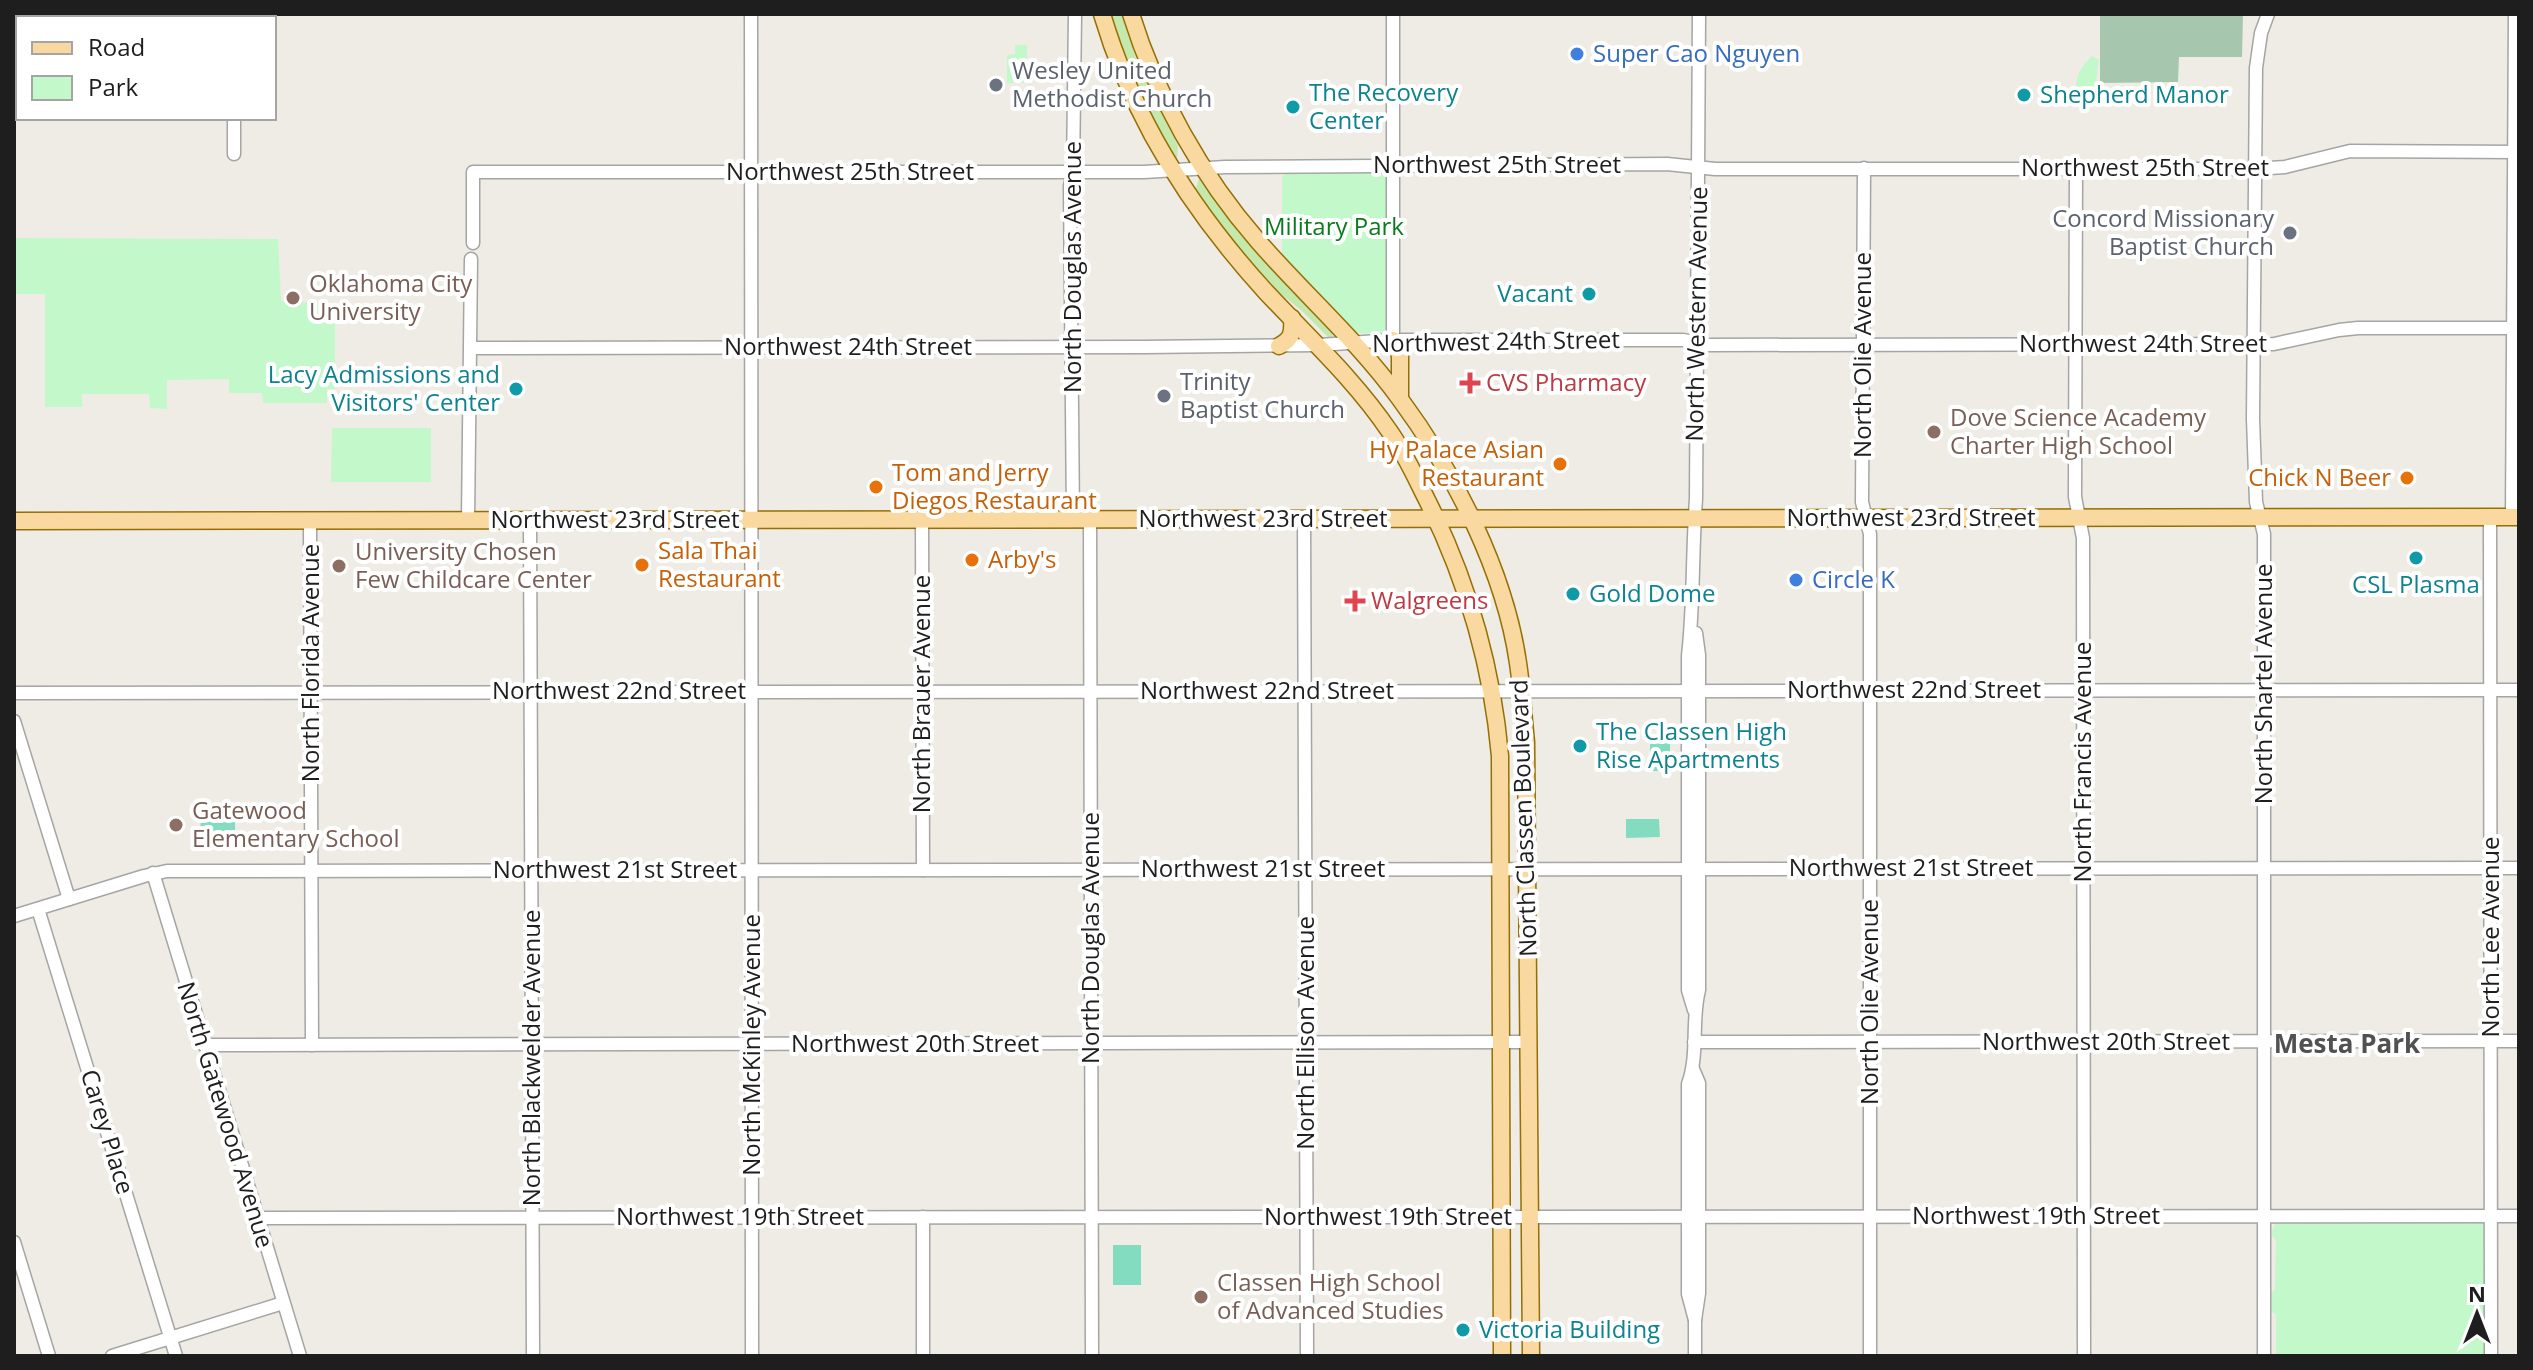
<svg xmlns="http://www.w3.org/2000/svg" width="2533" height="1370" viewBox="0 0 2533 1370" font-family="'Open Sans',sans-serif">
  <rect width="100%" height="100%" fill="#efece5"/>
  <g fill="#c5e8ac">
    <path d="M1110,14H1121L1138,64L1178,146L1177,160L1174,161C1147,114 1122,66 1110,14Z"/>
    <polygon points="1199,178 1267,265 1333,331 1332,341 1301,310 1274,289 1244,256 1198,196 1196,189"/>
  </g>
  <polygon fill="#a6c7ae" points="2100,14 2243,14 2242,57 2179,57 2178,82 2100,83"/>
  <g fill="#c3f8cb">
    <polygon points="1015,45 1027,45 1027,83 1007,83 1007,55 1015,54"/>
    <path d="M2092,56L2099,60L2094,98L2076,97C2075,78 2078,70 2092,56Z"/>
    <polygon points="1285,173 1380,173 1386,177 1386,328 1382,334 1357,333 1279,256 1282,253 1282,178"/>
    <polygon points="14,238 278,239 281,301 328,304 328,318 335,319 335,389 327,389 327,403 263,403 262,393 229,393 229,379 167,380 167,409 150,408 149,394 82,394 82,407 45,407 45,294 16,294 16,308 14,308"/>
    <polygon points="332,428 431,428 431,482 331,482"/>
    <polygon points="2281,1222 2484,1222 2485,1356 2276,1356 2276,1314 2271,1312 2271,1293 2275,1290 2276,1240 2271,1234 2275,1224"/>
  </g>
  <g fill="#84dcc0">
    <rect x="1650" y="735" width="20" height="36"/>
    <polygon points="201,803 235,803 235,848 200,848"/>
    <polygon points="1626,819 1659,819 1660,837 1626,838"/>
    <rect x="1113" y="1245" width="28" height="40"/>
  </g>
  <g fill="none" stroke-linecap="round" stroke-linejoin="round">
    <g stroke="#a5a5a5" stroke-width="15">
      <g id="minor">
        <polyline points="751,14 752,1356"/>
        <polyline points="1393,14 1393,340"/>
        <polyline points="234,18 234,14"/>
        <polyline points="14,75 18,75"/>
        <polyline points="234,154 234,118"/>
        <polyline points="1864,168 1862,502 1870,534 1870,1356"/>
        <polyline points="2076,168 2075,497 2083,538 2084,1356"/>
        <polyline points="473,243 473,172 1144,172 1225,167 1667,164 1715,169 2255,169 2285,167 2350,151 2519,152"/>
        <polyline points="471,348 1144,347 1319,345 1393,340 1683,340 1709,345 2274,344 2339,330 2358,328 2519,328"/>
        <polyline points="2490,517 2491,1356"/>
        <polyline points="2512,517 2515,14"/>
        <polyline points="922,519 923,870"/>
        <polyline points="1073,519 1070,186 1073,172 1075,14"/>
        <polyline points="1090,519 1092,1356"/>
        <polyline points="1304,519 1307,1356"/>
        <polyline points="468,520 471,259"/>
        <polyline points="530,520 533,1356"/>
        <polyline points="310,521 312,1045"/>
        <polyline points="14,693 2519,690"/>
        <polyline points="14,721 69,899"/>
        <polyline points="153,873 300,1356"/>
        <polyline points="38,909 176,1356"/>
        <polyline points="14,916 144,876 167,871 2519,868"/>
        <path d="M1694,1010L1688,990V656C1694,604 1692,552 1696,499L1699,14"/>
        <polyline points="1694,1042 2519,1041"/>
        <polyline points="204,1045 1530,1042"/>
        <polyline points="1693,1069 1699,1083 1699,1293 1695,1320 1695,1356"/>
        <polyline points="923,1217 923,1356"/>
        <polyline points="258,1218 2519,1216"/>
        <polyline points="14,1242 49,1356"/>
        <path d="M1695,1320L1688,1294V1084C1699,1054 1691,1021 1699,990V655L1696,633"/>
        <polyline points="112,1356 283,1303"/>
        <polyline points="2264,1356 2264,534 2256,502 2253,419 2256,68 2261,33 2268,14"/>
      </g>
    </g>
    <g stroke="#956f04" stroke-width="19">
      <g id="major">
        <path d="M1102,14C1133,119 1192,211 1266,292C1309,338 1355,380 1390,432C1404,452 1414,474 1425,496C1466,577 1492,665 1500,756L1502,1356"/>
        <path d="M1131,14C1156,95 1202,177 1258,241C1304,294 1358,341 1400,399C1454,472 1505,572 1518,663C1522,689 1523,715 1526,742L1531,1356"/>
        <polyline points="1393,340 1400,355 1400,398"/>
        <path d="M1279,346C1292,339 1293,333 1292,318"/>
        <polyline points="14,521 2519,517"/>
      </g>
    </g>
    <use href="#minor" stroke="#fff" stroke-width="12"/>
    <use href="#major" stroke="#f9d99f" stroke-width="16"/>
  </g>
  <g fill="#3f7fe0" stroke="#fff" stroke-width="3">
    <circle cx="1577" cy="54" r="8"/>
    <circle cx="1796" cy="580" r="8"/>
  </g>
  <g fill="#6b7280" stroke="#fff" stroke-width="3">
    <circle cx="996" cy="85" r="8"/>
    <circle cx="2290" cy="233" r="8"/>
    <circle cx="1164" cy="396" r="8"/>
  </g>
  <g fill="#0f9aa8" stroke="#fff" stroke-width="3">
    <circle cx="2024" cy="95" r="8"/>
    <circle cx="1293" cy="107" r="8"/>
    <circle cx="1589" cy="294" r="8"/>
    <circle cx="516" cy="389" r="8"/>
    <circle cx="2416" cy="558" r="8"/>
    <circle cx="1573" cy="594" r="8"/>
    <circle cx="1580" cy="746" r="8"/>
    <circle cx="1463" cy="1330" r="8"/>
  </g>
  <g fill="#8d6e63" stroke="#fff" stroke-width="3">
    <circle cx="293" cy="298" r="8"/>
    <circle cx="1934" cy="432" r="8"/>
    <circle cx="339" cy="566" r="8"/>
    <circle cx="176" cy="825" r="8"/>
    <circle cx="1201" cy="1297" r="8"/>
  </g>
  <g fill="#e0444e" stroke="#fff" stroke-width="3">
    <path d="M1466 371h8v8h8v8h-8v8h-8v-8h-8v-8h8z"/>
    <path d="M1351 589h8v8h8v8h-8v8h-8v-8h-8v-8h8z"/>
  </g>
  <g fill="#e8710a" stroke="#fff" stroke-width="3">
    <circle cx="1560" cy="464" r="8"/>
    <circle cx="2407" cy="478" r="8"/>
    <circle cx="876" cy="487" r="8"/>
    <circle cx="972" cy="560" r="8"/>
    <circle cx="642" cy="565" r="8"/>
  </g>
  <g text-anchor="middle" stroke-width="8" stroke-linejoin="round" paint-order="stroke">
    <g font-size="24" fill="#366cbe" stroke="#fff" text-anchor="start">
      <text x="1593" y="62">Super Cao Nguyen</text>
      <text x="1812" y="588">Circle K</text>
    </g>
    <g font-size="24" fill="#5b616d" stroke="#fff" text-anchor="start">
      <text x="1012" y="79">Wesley United<tspan x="1012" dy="28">Methodist Church</tspan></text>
      <text x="2274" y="227" text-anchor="end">Concord Missionary<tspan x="2274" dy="28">Baptist Church</tspan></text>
      <text x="1180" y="390">Trinity<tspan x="1180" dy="28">Baptist Church</tspan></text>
    </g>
    <g font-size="24" fill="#0d838f" stroke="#fff" text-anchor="start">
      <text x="1309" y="101">The Recovery<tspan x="1309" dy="28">Center</tspan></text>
      <text x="2040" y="103">Shepherd Manor</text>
      <text x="1573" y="302" text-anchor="end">Vacant</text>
      <text x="500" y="383" text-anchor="end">Lacy Admissions and<tspan x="500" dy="28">Visitors' Center</tspan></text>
      <text x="2416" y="593" text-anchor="middle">CSL Plasma</text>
      <text x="1589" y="602">Gold Dome</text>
      <text x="1596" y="740">The Classen High<tspan x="1596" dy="28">Rise Apartments</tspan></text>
      <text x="1479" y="1338">Victoria Building</text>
    </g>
    <g font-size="24" fill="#1e1e1e" stroke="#fff">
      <text x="1497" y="173">Northwest 25th Street</text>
      <text x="2145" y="176">Northwest 25th Street</text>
      <text x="850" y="180">Northwest 25th Street</text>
      <text transform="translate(1073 267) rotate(-90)" y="8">North Douglas Avenue</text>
      <text transform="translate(1697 314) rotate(-89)" y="8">North Western Avenue</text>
      <text transform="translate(1496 342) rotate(-1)" y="8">Northwest 24th Street</text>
      <text x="2143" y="352">Northwest 24th Street</text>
      <text x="848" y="355">Northwest 24th Street</text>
      <text transform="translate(1863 355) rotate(-90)" y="8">North Olie Avenue</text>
      <text x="1911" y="526">Northwest 23rd Street</text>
      <text x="1263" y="527">Northwest 23rd Street</text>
      <text x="615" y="528">Northwest 23rd Street</text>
      <text transform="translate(311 663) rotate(-90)" y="8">North Florida Avenue</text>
      <text transform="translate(2264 684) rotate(-90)" y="8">North Shartel Avenue</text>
      <text x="1914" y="698">Northwest 22nd Street</text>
      <text x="619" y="699">Northwest 22nd Street</text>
      <text x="1267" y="699">Northwest 22nd Street</text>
      <text transform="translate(922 694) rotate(-90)" y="8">North Brauer Avenue</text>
      <text transform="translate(2083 762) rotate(-90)" y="8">North Francis Avenue</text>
      <text transform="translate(1524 818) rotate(-92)" y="8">North Classen Boulevard</text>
      <text x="1911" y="876">Northwest 21st Street</text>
      <text x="1263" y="877">Northwest 21st Street</text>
      <text x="615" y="878">Northwest 21st Street</text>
      <text transform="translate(2491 937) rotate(-90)" y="8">North Lee Avenue</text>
      <text transform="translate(1091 938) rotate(-90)" y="8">North Douglas Avenue</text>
      <text transform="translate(1870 1002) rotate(-90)" y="8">North Olie Avenue</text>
      <text transform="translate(1306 1033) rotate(-90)" y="8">North Ellison Avenue</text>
      <text x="2106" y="1050">Northwest 20th Street</text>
      <text x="915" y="1052">Northwest 20th Street</text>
      <text transform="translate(752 1045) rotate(-90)" y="8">North McKinley Avenue</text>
      <text transform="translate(532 1058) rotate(-90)" y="8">North Blackwelder Avenue</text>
      <text transform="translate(225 1115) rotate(73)" y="8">North Gatewood Avenue</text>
      <text transform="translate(107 1132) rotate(73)" y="8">Carey Place</text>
      <text x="2036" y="1224">Northwest 19th Street</text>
      <text x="740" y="1225">Northwest 19th Street</text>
      <text x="1388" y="1225">Northwest 19th Street</text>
    </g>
    <g font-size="24" fill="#0e7a1f" stroke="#fff">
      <text x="1334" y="235">Military Park</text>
    </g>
    <g font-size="24" fill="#785e54" stroke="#fff" text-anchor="start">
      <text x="309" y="292">Oklahoma City<tspan x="309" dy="28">University</tspan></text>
      <text x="1950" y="426">Dove Science Academy<tspan x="1950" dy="28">Charter High School</tspan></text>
      <text x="355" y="560">University Chosen<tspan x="355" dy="28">Few Childcare Center</tspan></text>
      <text x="192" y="819">Gatewood<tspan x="192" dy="28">Elementary School</tspan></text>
      <text x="1217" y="1291">Classen High School<tspan x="1217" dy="28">of Advanced Studies</tspan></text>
    </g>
    <g font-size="24" fill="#be3a42" stroke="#fff" text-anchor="start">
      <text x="1486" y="391">CVS Pharmacy</text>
      <text x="1371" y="609">Walgreens</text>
    </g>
    <g font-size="24" fill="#c56008" stroke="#fff" text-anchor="start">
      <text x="1544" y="458" text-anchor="end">Hy Palace Asian<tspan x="1544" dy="28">Restaurant</tspan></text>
      <text x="892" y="481">Tom and Jerry<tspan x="892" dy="28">Diegos Restaurant</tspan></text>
      <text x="2391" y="486" text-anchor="end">Chick N Beer</text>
      <text x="658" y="559">Sala Thai<tspan x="658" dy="28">Restaurant</tspan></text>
      <text x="988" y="568">Arby's</text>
    </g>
    <g font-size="26" font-weight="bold" fill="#515151" stroke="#fff">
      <text x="2347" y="1053">Mesta Park</text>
    </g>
  </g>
  <rect width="2533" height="1370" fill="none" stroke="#1e1e1e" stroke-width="32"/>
  <rect x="16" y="16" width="260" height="104" fill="#ffffff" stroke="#a5a5a5" stroke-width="2"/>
  <rect x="32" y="42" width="40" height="12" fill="#f9d99f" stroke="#a5a5a5" stroke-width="2"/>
  <text x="88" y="56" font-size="24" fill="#1e1e1e">Road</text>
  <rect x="32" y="76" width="40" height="24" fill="#c3f8cb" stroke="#a5a5a5" stroke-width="2"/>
  <text x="88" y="96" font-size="24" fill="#1e1e1e">Park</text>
  <g transform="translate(2477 1314)" stroke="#ffffff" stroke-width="6" paint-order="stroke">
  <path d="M0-6L14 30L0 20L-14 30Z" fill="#1e1e1e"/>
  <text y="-12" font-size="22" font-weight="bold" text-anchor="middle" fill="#1e1e1e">N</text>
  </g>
</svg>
